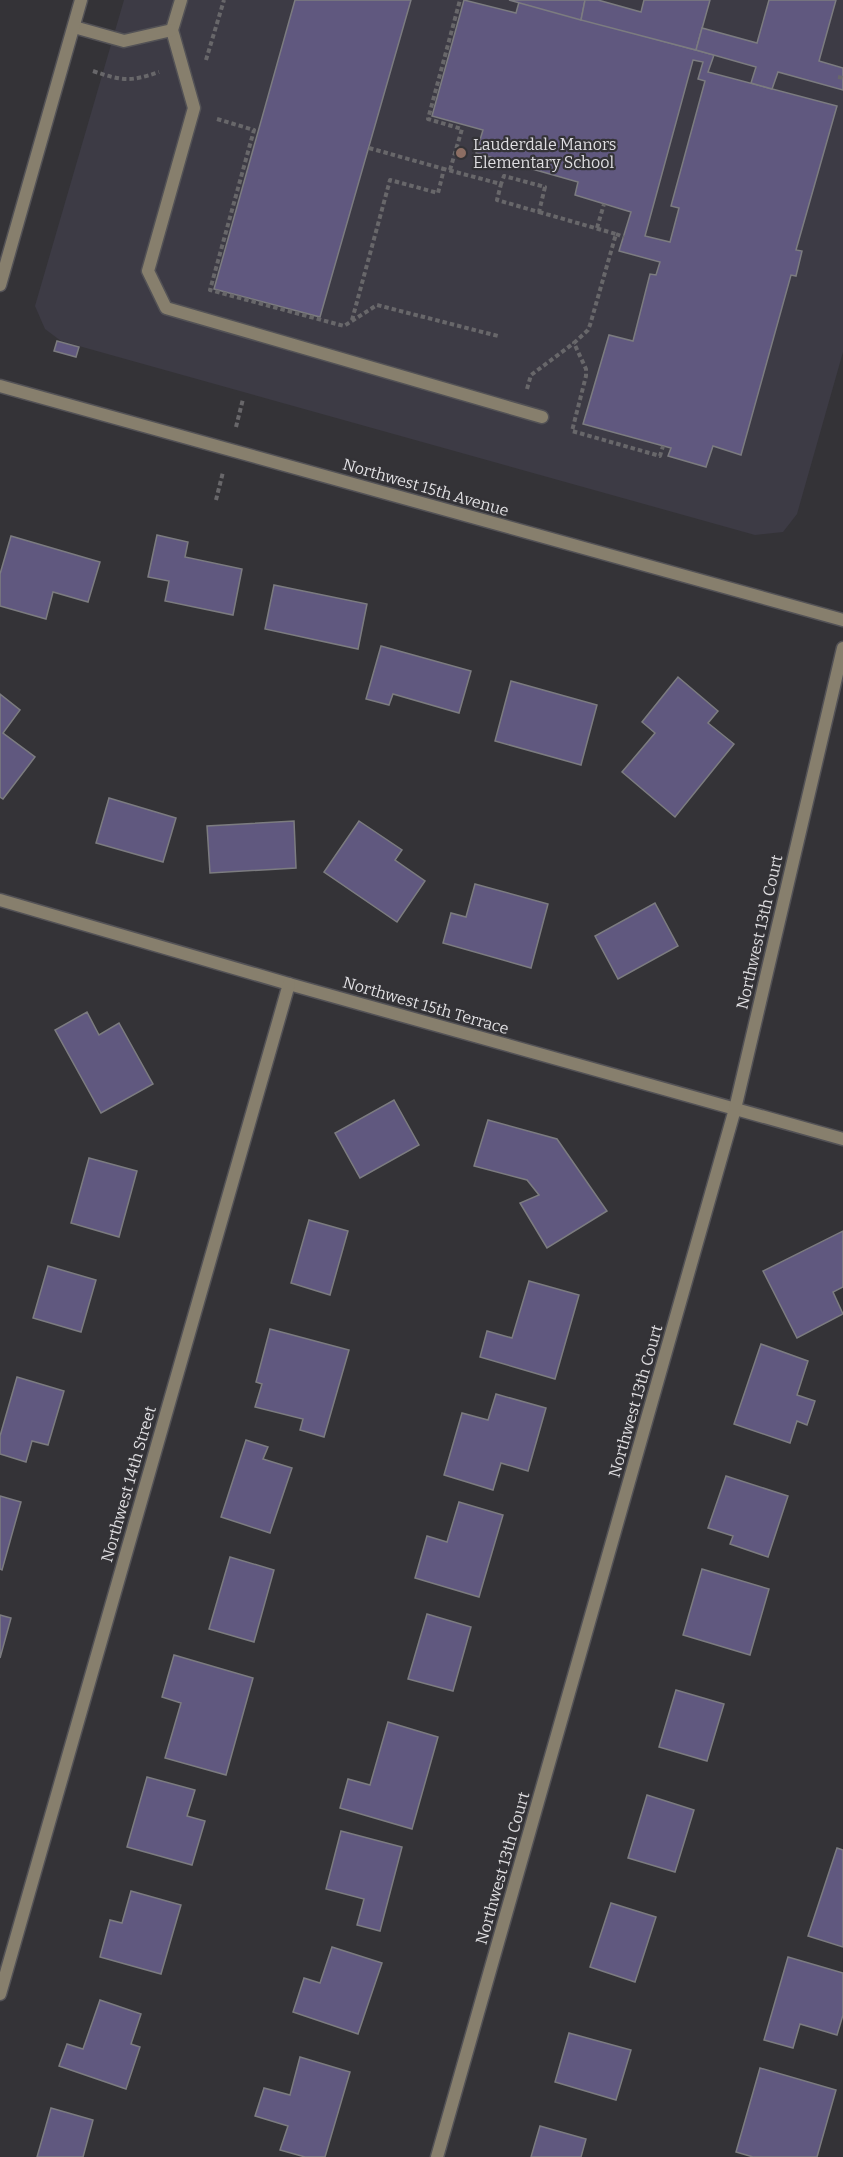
<svg xmlns="http://www.w3.org/2000/svg" width="843" height="2157" viewBox="0 0 843 2157" font-family="Bitter,serif">
  <rect width="100%" height="100%" fill="#343337"/>
  <polygon fill="#3d3b45" points="124,0 843,0 843,352 797,514 783,532 755,535 61,341 45,329 35,306"/>
  <g fill="#60587f" stroke="#7c7c80" stroke-width="1.5" fill-rule="evenodd">
    <polygon points="295,0 411,0 320,317 214,289"/>
    <path d="M464,0L516,13L519,2L714,55L708,72L837,106L796,250L802,251L796,276L791,275L741,455L713,446L706,467L668,456L671,448L583,424L609,335L633,341L650,274L656,275L660,262L619,251L631,212L575,195L578,182L476,153L483,130L432,116ZM693,60L703,62L698,79L705,81L671,206L679,208L670,242L645,236Z"/>
    <polygon points="509,0 585,0 581,20"/>
    <polygon points="585,0 598,0 641,12 644,0 710,0 696,50 581,20"/>
    <polygon points="769,0 836,0 819,61 843,68 843,90 778,72 772,89 751,83 756,67 696,50 702,28 757,43"/>
    <polygon points="57,341 79,347 76,357 54,351"/>
    <polygon points="157,535 188,542 185,557 242,569 233,615 165,601 169,581 148,577"/>
    <polygon points="11,536 100,562 88,602 53,592 46,619 0,606 0,574"/>
    <polygon points="274,585 367,604 358,649 265,629"/>
    <polygon points="381,646 471,671 459,713 393,694 389,705 366,699"/>
    <polygon points="678,677 718,711 708,723 734,744 675,817 622,772 655,733 642,722"/>
    <polygon points="511,681 597,705 581,765 495,741"/>
    <polygon points="0,694 20,710 3,733 35,757 3,799 0,797"/>
    <polygon points="109,798 176,818 163,862 96,843"/>
    <polygon points="294,821 296,868 210,873 207,826"/>
    <polygon points="359,821 402,850 395,860 425,881 397,922 324,872"/>
    <polygon points="475,884 548,904 531,968 443,943 451,913 466,917"/>
    <polygon points="655,903 678,946 618,979 595,936"/>
    <polygon points="87,1012 99,1035 119,1023 153,1084 101,1113 55,1030"/>
    <polygon points="394,1100 419,1145 360,1178 335,1133"/>
    <polygon points="488,1120 557,1139 607,1211 547,1248 520,1203 539,1195 527,1180 474,1166"/>
    <polygon points="89,1158 137,1171 119,1237 71,1223"/>
    <polygon points="309,1220 348,1231 330,1295 291,1283"/>
    <polygon points="843,1231 843,1287 833,1292 843,1314 797,1338 763,1271"/>
    <polygon points="48,1266 96,1280 81,1332 33,1318"/>
    <polygon points="529,1281 579,1295 555,1379 480,1357 487,1331 512,1338"/>
    <polygon points="270,1329 349,1350 324,1437 300,1430 303,1419 255,1407 262,1384 256,1382"/>
    <polygon points="761,1344 808,1361 797,1395 815,1401 807,1425 797,1421 790,1443 734,1424"/>
    <polygon points="17,1377 64,1391 48,1445 32,1441 26,1462 0,1454 0,1436"/>
    <polygon points="496,1394 546,1408 528,1471 501,1463 493,1490 444,1475 462,1413 488,1420"/>
    <polygon points="246,1440 268,1447 263,1459 292,1468 270,1533 221,1517"/>
    <polygon points="726,1476 788,1496 768,1557 730,1544 733,1536 708,1528"/>
    <polygon points="0,1496 21,1502 2,1570 0,1569"/>
    <polygon points="459,1502 503,1515 479,1597 415,1578 427,1536 447,1542"/>
    <polygon points="230,1557 274,1570 254,1642 209,1629"/>
    <polygon points="702,1569 769,1589 750,1655 683,1635"/>
    <polygon points="427,1614 471,1627 453,1691 408,1679"/>
    <polygon points="0,1615 11,1618 0,1658"/>
    <polygon points="174,1655 253,1678 226,1775 165,1758 181,1703 162,1697"/>
    <polygon points="676,1690 724,1704 707,1761 659,1747"/>
    <polygon points="388,1722 438,1737 412,1829 340,1808 348,1779 370,1785"/>
    <polygon points="147,1777 195,1790 187,1816 205,1821 192,1865 127,1847"/>
    <polygon points="647,1795 694,1810 675,1872 628,1858"/>
    <polygon points="341,1831 402,1847 380,1931 357,1925 364,1899 326,1889"/>
    <polygon points="837,1848 843,1850 843,1947 808,1936"/>
    <polygon points="131,1891 181,1905 161,1974 100,1957 110,1920 122,1923"/>
    <polygon points="611,1903 656,1917 635,1982 590,1967"/>
    <polygon points="332,1947 382,1963 358,2034 293,2012 304,1978 320,1983"/>
    <polygon points="788,1957 843,1973 843,2015 837,2035 800,2024 793,2048 764,2040"/>
    <polygon points="100,2000 141,2014 131,2044 140,2047 126,2089 59,2066 67,2044 83,2049"/>
    <polygon points="569,2033 631,2050 616,2100 555,2082"/>
    <polygon points="300,2057 350,2072 325,2157 305,2157 280,2150 288,2126 255,2116 264,2088 290,2095"/>
    <polygon points="760,2068 836,2090 817,2157 753,2157 736,2152"/>
    <polygon points="51,2108 93,2120 83,2157 37,2157"/>
    <polygon points="540,2126 586,2139 581,2157 531,2157"/>
  </g>
  <g fill="none" stroke-linecap="round" stroke-linejoin="round">
    <g stroke="#535256" stroke-width="15">
      <g id="service">
        <polyline points="181,0 172,30 194,108 148,271 166,308 542,417"/>
        <polyline points="74,27 124,41 172,30"/>
      </g>
    </g>
    <g stroke="#535256" stroke-width="15">
      <g id="minor">
        <polyline points="0,285 81,0"/>
        <polyline points="0,900 289,984 843,1139"/>
        <polyline points="0,1994 289,984"/>
        <polyline points="437,2157 735,1109 843,648"/>
      </g>
    </g>
    <g stroke="#535256" stroke-width="15">
      <polyline id="tertiary" points="0,386 843,620"/>
    </g>
    <g stroke="#68676a" stroke-width="4" stroke-dasharray="4.5 3" stroke-linecap="butt">
      <polyline points="206,60 224,0"/>
      <path d="M93,71C122,81 130,82 159,72"/>
      <polyline points="838,77 843,78"/>
      <polyline points="217,119 254,130 210,290 344,326 377,305 498,336"/>
      <polyline points="369,148 444,169"/>
      <polyline points="450,170 462,129 428,119 460,0"/>
      <polyline points="539,212 616,234 590,325 588,330 574,343 586,369 586,376 572,431 660,456 663,446"/>
      <polyline points="597,228 604,204"/>
      <polyline points="616,234 624,237"/>
      <polyline points="352,320 390,180 438,193 444,169 501,184 497,200 539,212 545,187 504,176 501,184"/>
      <polyline points="527,389 531,375 574,343"/>
      <polyline points="236,427 243,399"/>
      <polyline points="216,500 223,472"/>
    </g>
    <use href="#service" stroke="#877f6d" stroke-width="12"/>
    <use href="#minor" stroke="#877f6d" stroke-width="12"/>
    <use href="#tertiary" stroke="#877f6d" stroke-width="12"/>
  </g>
  <circle fill="#8d6e63" stroke="#343337" stroke-width="2" cx="461" cy="153" r="6"/>
  <g text-anchor="middle" stroke-width="4.5" stroke-linejoin="round" paint-order="stroke">
    <g font-size="16" fill="#dfdee1" stroke="#343337" text-anchor="start">
      <text x="473" y="150">Lauderdale Manors<tspan x="473" dy="18">Elementary School</tspan></text>
    </g>
    <g font-size="16" fill="#dfdee1" stroke="#343337">
      <text transform="translate(426 487) rotate(16)" y="6">Northwest 15th Avenue</text>
      <text transform="translate(759 932) rotate(-77)" y="6">Northwest 13th Court</text>
      <text transform="translate(426 1005) rotate(16)" y="6">Northwest 15th Terrace</text>
      <text transform="translate(635 1401) rotate(-74)" y="6">Northwest 13th Court</text>
      <text transform="translate(128 1484) rotate(-74)" y="6">Northwest 14th Street</text>
      <text transform="translate(502 1868) rotate(-74)" y="6">Northwest 13th Court</text>
    </g>
  </g>
</svg>
